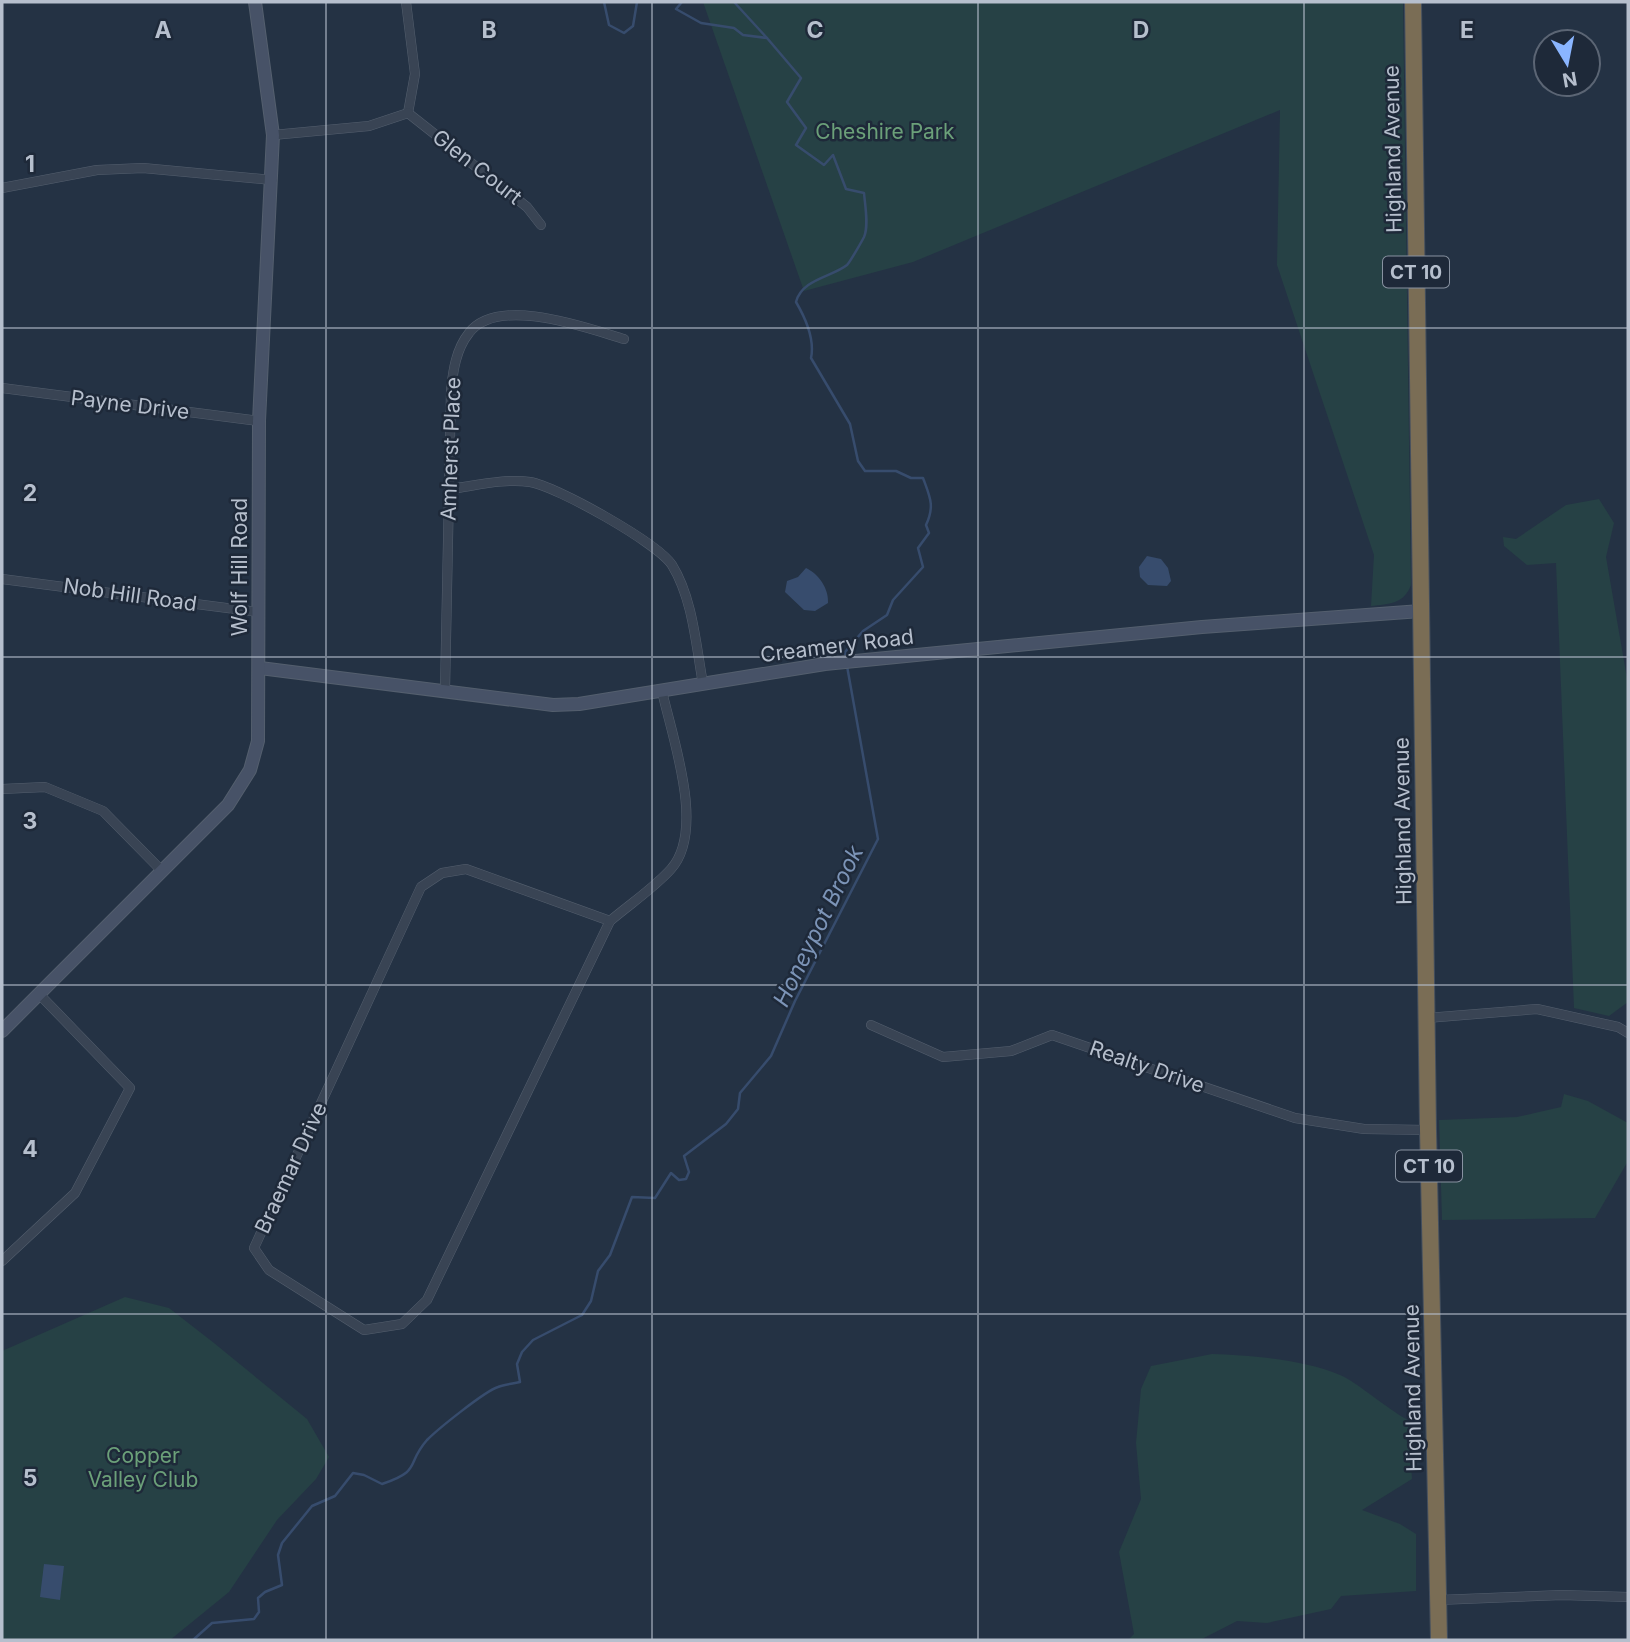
<svg xmlns="http://www.w3.org/2000/svg" width="1630" height="1642" viewBox="0 0 1630 1642" font-family="Inter,sans-serif">
  <rect width="100%" height="100%" fill="#243244"/>
  <g fill="#264145">
    <path d="M703,2H1403L1411,585C1404,604 1389,604 1371,606L1374,555L1277,265L1280,110L913,262L804,291Z"/>
    <polygon points="1599,499 1614,523 1606,557 1628,684 1628,1002 1609,1016 1574,1008 1556,563 1527,565 1504,546 1503,537 1516,539 1566,505"/>
    <polygon points="1564,1094 1588,1101 1628,1123 1628,1161 1595,1218 1442,1220 1439,1120 1517,1117 1561,1107"/>
    <polygon points="125,1297 169,1308 214,1343 307,1419 329,1457 316,1479 277,1520 229,1592 170,1640 2,1640 2,1351"/>
    <path d="M1212,1354C1250,1355 1305,1360 1340,1375C1357,1382 1387,1409 1408,1420L1412,1479L1362,1510L1400,1524L1416,1534V1591L1341,1596L1331,1609L1267,1623L1237,1621L1200,1640H1128L1134,1634L1119,1552L1141,1499L1136,1443L1141,1389L1151,1366Z"/>
  </g>
  <g fill="#374c6d">
    <polygon points="1147,556 1161,559 1168,568 1171,581 1167,586 1148,585 1140,577 1139,567"/>
    <path d="M806,568C819,574 829,589 828,603L815,611L804,610L785,592L787,581L798,577Z"/>
    <polygon points="44,1564 64,1566 60,1600 40,1597"/>
  </g>
  <g fill="none" stroke-linecap="round" stroke-linejoin="round">
    <g stroke="#374c6d" stroke-width="2.5">
      <polyline points="604,2 609,25 624,33 633,26 637,2"/>
      <path d="M682,2L676,9L701,23L734,28L743,35L767,38L801,78L787,102L806,128L796,145L824,165L833,155L846,189L864,193C865,205 869,226 864,237C862,241 850,262 847,265C832,277 802,279 796,302C806,319 815,339 811,358L850,424L858,461L865,471H896L911,478H923C930,497 935,506 926,525L929,533L918,548L923,567L893,600L887,615L863,631L845,652L846,659"/>
      <polyline points="734,2 767,38"/>
      <path d="M193,1640L212,1623L254,1619L259,1612L258,1598L265,1592L282,1585L278,1555L282,1543L312,1506L335,1496L353,1473L364,1475L382,1484C423,1470 405,1465 427,1440C438,1429 485,1391 498,1387C505,1384 513,1384 520,1382L517,1364L522,1352L533,1340L582,1315L591,1301L598,1271L610,1255L632,1197L655,1198L671,1173L679,1180L686,1179L689,1172L684,1156L726,1124L738,1109L740,1093L771,1056L795,1001L878,839L847,666"/>
    </g>
    <g stroke="#545f6e" stroke-width="10">
      <g id="street">
        <polyline points="406,2 415,74 408,113"/>
        <polyline points="408,113 527,207 541,225"/>
        <polyline points="273,135 369,126 408,113"/>
        <polyline points="2,188 97,170 143,168 272,180"/>
        <polyline points="2,388 259,421"/>
        <path d="M450,489C474,486 505,478 530,482C556,486 658,543 672,565C693,599 696,646 703,684"/>
        <polyline points="2,579 258,612"/>
        <path d="M445,691L451,390C453,371 456,349 469,333C498,295 587,328 624,339"/>
        <polyline points="2,789 45,787 103,811 161,870"/>
        <polygon points="466,869 610,921 427,1300 402,1324 364,1330 269,1270 254,1248 421,887 442,873"/>
        <path d="M610,921C630,904 654,888 671,869C706,830 672,737 662,691"/>
        <polyline points="1427,1018 1537,1009 1618,1027 1628,1033"/>
        <polyline points="871,1025 943,1057 1011,1051 1052,1035 1295,1118 1364,1129 1428,1130"/>
        <polyline points="2,1261 75,1193 130,1088 39,994"/>
        <polyline points="1438,1600 1562,1595 1628,1597"/>
      </g>
    </g>
    <g stroke="#545f6e" stroke-width="14">
      <g id="secondary">
        <polyline points="260,668 553,705 579,704 825,664 1202,627 1421,611"/>
        <polyline points="2,1031 228,805 250,770 258,741 259,421 273,135 255,2"/>
      </g>
    </g>
    <g stroke="#444f5e" stroke-width="18">
      <polyline id="highway" points="1413,2 1428,1130 1439,1640"/>
    </g>
    <use href="#street" stroke="#394454" stroke-width="9"/>
    <use href="#secondary" stroke="#475267" stroke-width="12"/>
    <use href="#highway" stroke="#7a6d55" stroke-width="16"/>
  </g>
  <path fill="none" stroke="#b6bfcd" stroke-width="2" stroke-opacity="0.55" d="M326,2V1640M652,2V1640M978,2V1640M1304,2V1640M2,328H1628M2,657H1628M2,985H1628M2,1314H1628"/>
  <g text-anchor="middle" stroke-width="5" stroke-linejoin="round" paint-order="stroke">
    <g fill="#1e2939" stroke="#8892a1" stroke-width="2">
      <rect x="1383" y="256.5" width="66" height="31" rx="5"/>
      <rect x="1396" y="1150.5" width="66" height="31" rx="5"/>
    </g>
    <g font-size="19" font-weight="bold" fill="#b6bfcd">
      <text x="1416" y="279">CT 10</text>
      <text x="1429" y="1173">CT 10</text>
    </g>
    <g font-size="21" fill="#6ba079" stroke="#1e2939">
      <text x="885" y="139">Cheshire Park</text>
      <text x="143" y="1463">Copper<tspan x="143" dy="24">Valley Club</tspan></text>
    </g>
    <g font-size="21" fill="#b6bfcd" stroke="#1e2939">
      <text transform="translate(1393 149) rotate(-91)" y="7">Highland Avenue</text>
      <text transform="translate(477 167) rotate(38)" y="7">Glen Court</text>
      <text transform="translate(130 405) rotate(7)" y="7">Payne Drive</text>
      <text transform="translate(451 449) rotate(-88)" y="7">Amherst Place</text>
      <text transform="translate(240 567) rotate(-90)" y="7">Wolf Hill Road</text>
      <text transform="translate(130 595) rotate(8)" y="7">Nob Hill Road</text>
      <text transform="translate(837 646) rotate(-7)" y="7">Creamery Road</text>
      <text transform="translate(1403 821) rotate(-91)" y="7">Highland Avenue</text>
      <text transform="translate(1147 1067) rotate(19)" y="7">Realty Drive</text>
      <text transform="translate(291 1168) rotate(-65)" y="7">Braemar Drive</text>
      <text transform="translate(1413 1388) rotate(-91)" y="7">Highland Avenue</text>
    </g>
    <g font-size="23" font-style="italic" fill="#7c94b7" stroke="#1e2939">
      <text transform="translate(818 926) rotate(-64)" y="8">Honeypot Brook</text>
    </g>
  </g>
  <g font-size="23" text-anchor="middle" font-weight="bold" fill="#b6bfcd" stroke="#1e2939" stroke-width="5" stroke-linejoin="round" paint-order="stroke">
    <text x="163" y="38">A</text>
    <text x="489" y="38">B</text>
    <text x="815" y="38">C</text>
    <text x="1141" y="38">D</text>
    <text x="1467" y="38">E</text>
    <text x="30" y="172">1</text>
    <text x="30" y="501">2</text>
    <text x="30" y="829">3</text>
    <text x="30" y="1157">4</text>
    <text x="30" y="1486">5</text>
  </g>
  <rect width="1630" height="1642" fill="none" stroke="#b6bfcd" stroke-width="7"/>
  <g transform="translate(1567 63) rotate(170)"><circle r="33" fill="#1e2939" stroke="#5b6574" stroke-width="2"/>
  <path d="M0-5L12 26L0 18L-12 26Z" fill="#8ab5ff"/>
  <text y="-10" font-size="19" font-weight="bold" text-anchor="middle" fill="#b6bfcd">N</text>
  </g>
</svg>
